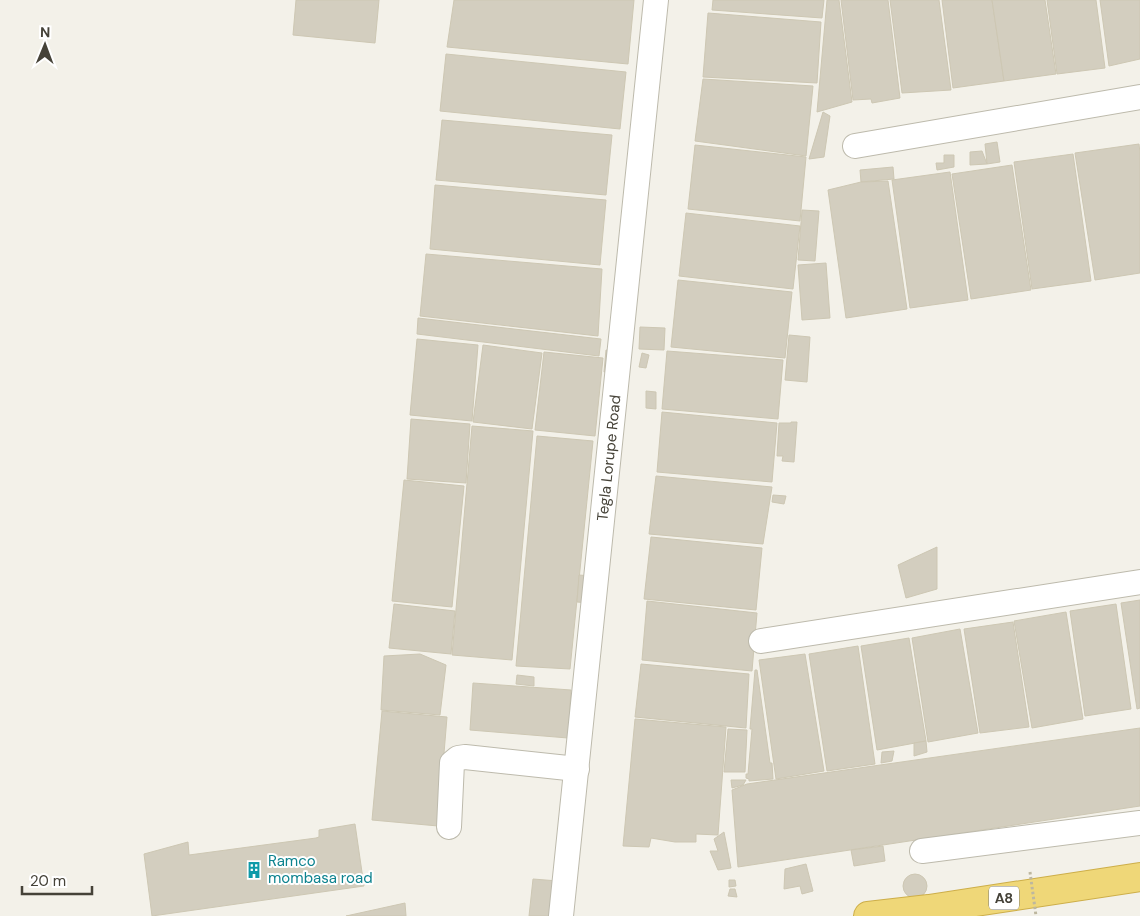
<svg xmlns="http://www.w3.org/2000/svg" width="1140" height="916" viewBox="0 0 1140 916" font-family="'DM Sans',sans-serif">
  <rect width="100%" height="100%" fill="#f3f1e9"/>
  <g fill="#d3cebf" stroke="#cdc7b3">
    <polygon points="296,0 379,0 375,43 293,35"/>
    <polygon points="454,0 634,0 628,64 447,47"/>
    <polygon points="713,0 824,0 822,18 712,10"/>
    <polygon points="827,0 839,0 852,102 817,112"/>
    <polygon points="841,0 888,0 900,98 872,103 871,99 853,100"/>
    <polygon points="890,0 939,0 951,90 902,93"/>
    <polygon points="942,0 992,0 1004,81 953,88"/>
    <polygon points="992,0 1045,0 1056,74 1004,81"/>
    <polygon points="1047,0 1096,0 1105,68 1057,74"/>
    <polygon points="1100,0 1140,0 1140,59 1109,66"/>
    <polygon points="708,13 821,22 817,83 703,77"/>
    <polygon points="446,54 626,72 620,129 440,111"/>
    <polygon points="703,79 813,86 806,156 695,141"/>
    <polygon points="823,112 830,116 824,157 809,159"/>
    <polygon points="442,120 612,135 606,195 436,180"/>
    <polygon points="997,142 1000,162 987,164 985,144"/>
    <polygon points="1139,144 1140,153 1140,273 1095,280 1075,153"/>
    <polygon points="695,145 806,157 800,221 688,209"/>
    <polygon points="982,151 987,164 970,165 970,152"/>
    <polygon points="1073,154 1091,281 1032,289 1014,162"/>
    <polygon points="944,155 954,155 954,167 937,170 936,163 944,163"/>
    <polygon points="1012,165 1031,290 971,299 952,174"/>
    <polygon points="893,167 894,179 861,182 860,170"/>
    <polygon points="950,172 968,300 910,308 892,180"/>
    <polygon points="888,181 907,309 846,318 828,190 861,182"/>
    <polygon points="435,185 606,200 600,265 430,249"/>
    <polygon points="802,210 819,211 815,261 798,260"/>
    <polygon points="686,213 800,226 793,289 679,276"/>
    <polygon points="426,254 602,269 598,336 420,316"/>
    <polygon points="826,263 830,318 802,320 798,265"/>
    <polygon points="678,280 792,292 785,358 671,347"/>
    <polygon points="418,318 601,339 599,356 417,334"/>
    <polygon points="640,327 665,328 664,350 639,349"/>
    <polygon points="789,335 810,337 807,382 785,380"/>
    <polygon points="417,339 478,345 472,421 410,415"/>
    <polygon points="483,345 542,353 532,429 473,422"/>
    <polygon points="606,350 616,351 614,373 604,372"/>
    <polygon points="667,351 783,360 778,419 662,409"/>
    <polygon points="544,352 603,358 595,436 535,430"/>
    <polygon points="642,353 649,355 646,368 639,367"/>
    <polygon points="646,391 656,392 656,409 646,408"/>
    <polygon points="662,412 777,423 772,482 657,472"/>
    <polygon points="411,419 470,424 466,483 407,479"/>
    <polygon points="791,422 797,422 794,462 782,461 783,456 777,456 779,423 791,423"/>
    <polygon points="472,426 533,431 512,660 452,655"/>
    <polygon points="537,436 593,441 570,669 516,666"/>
    <polygon points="656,476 772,487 763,544 649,534"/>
    <polygon points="404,480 464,486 452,607 392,601"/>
    <polygon points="773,495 786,496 784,504 772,502"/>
    <polygon points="651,537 762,548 756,610 644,599"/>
    <polygon points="937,547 937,589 906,598 898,565"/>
    <polygon points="579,575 591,576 589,603 577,602"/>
    <polygon points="1140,600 1140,708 1137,709 1121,603"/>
    <polygon points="647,601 757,613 752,671 642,660"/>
    <polygon points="394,604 455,611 451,654 389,648"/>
    <polygon points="1116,604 1131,709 1085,716 1070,611"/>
    <polygon points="1066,612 1083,719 1032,728 1014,621"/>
    <polygon points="1013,622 1029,727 980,733 964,629"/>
    <polygon points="960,629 978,733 928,742 912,638"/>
    <polygon points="909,638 926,741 877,750 861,646"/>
    <polygon points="858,646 875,764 827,771 809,654"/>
    <polygon points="420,654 446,665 440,715 381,710 384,656"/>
    <polygon points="805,654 824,771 776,779 759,660"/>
    <polygon points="641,664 749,674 746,728 635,717"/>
    <polygon points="755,670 757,670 770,763 772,763 773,779 749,781 749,779 746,778 746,774 748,774 752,729 750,729"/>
    <polygon points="517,675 534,677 534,686 516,684"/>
    <polygon points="473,683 571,690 568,738 470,730"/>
    <polygon points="382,711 447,717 438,826 372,820"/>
    <polygon points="635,719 726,727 718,835 696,834 696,842 675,842 651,838 649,847 623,846"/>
    <polygon points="1140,728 1140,806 738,867 732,790 747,784"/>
    <polygon points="728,729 747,730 745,772 724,772"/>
    <polygon points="926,741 927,752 914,756 914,743"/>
    <polygon points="894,751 892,761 881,763 882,752"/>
    <polygon points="731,780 746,780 743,785 732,788"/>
    <polygon points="355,824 364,886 152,916 144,854 188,842 189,855 316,838 319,837 319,830"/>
    <polygon points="724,832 731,868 718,870 710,851 718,851 714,839"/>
    <polygon points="883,846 885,861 854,866 851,850"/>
    <polygon points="806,864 813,891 802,894 800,886 784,889 785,869"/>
    <circle cx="915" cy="886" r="12"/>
    <polygon points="533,879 558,881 555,916 529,916"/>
    <polygon points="729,880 735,880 736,886 729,887"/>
    <polygon points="730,889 735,889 737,897 728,896"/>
    <polygon points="405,903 406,916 346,916"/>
  </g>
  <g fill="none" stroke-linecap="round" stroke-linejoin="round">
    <g stroke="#bdbaac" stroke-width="26">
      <g id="minor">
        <polyline points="855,146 1140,97"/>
        <polyline points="761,641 1140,582"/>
        <polyline points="449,827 452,763 458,758 465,757 577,769"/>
        <polyline points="922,851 1140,823"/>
        <polyline points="561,916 656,0"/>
      </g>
    </g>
    <g stroke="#cdae49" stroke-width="30">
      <polyline id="highway" points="868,916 929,909 1140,877"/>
    </g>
    <use href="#minor" stroke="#fff" stroke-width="24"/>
    <use href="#highway" stroke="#efd778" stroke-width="28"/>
    <polyline stroke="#bdb79f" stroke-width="3" stroke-dasharray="2.5 2.5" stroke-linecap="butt" points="1030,872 1036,916"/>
  </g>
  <defs>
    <g id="building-bare" transform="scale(1.35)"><path d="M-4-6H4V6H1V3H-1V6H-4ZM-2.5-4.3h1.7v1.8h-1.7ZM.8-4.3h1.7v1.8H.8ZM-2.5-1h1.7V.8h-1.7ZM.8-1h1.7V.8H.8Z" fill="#0f9aa8" stroke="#fff" stroke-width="2.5" paint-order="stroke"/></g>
  </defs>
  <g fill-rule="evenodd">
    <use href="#building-bare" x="254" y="870"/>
  </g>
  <g text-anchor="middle" stroke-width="4" stroke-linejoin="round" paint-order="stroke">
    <rect fill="#fff" stroke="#7d7b74" stroke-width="1" x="989" y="886.5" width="30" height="23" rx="4"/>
    <g font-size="14" font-weight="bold" fill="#454238">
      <text x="1004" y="903">A8</text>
    </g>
    <g font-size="15" fill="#454238" stroke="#fff">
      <text transform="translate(609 458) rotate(-84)" y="5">Tegla Lorupe Road</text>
    </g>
    <g font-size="15" fill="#0d838f" stroke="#fff" text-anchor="start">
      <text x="268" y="866">Ramco<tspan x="268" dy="17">mombasa road</tspan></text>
    </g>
  </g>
  <g transform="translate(45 45) rotate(1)" stroke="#ffffff" stroke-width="4" paint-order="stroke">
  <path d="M0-4L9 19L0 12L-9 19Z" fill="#454238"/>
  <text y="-8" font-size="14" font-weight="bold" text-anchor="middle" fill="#454238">N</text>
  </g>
  <path d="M22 886v8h70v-8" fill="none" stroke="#454238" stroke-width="2.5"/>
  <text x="30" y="886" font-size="15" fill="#454238" stroke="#ffffff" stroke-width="4" paint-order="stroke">20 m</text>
</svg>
